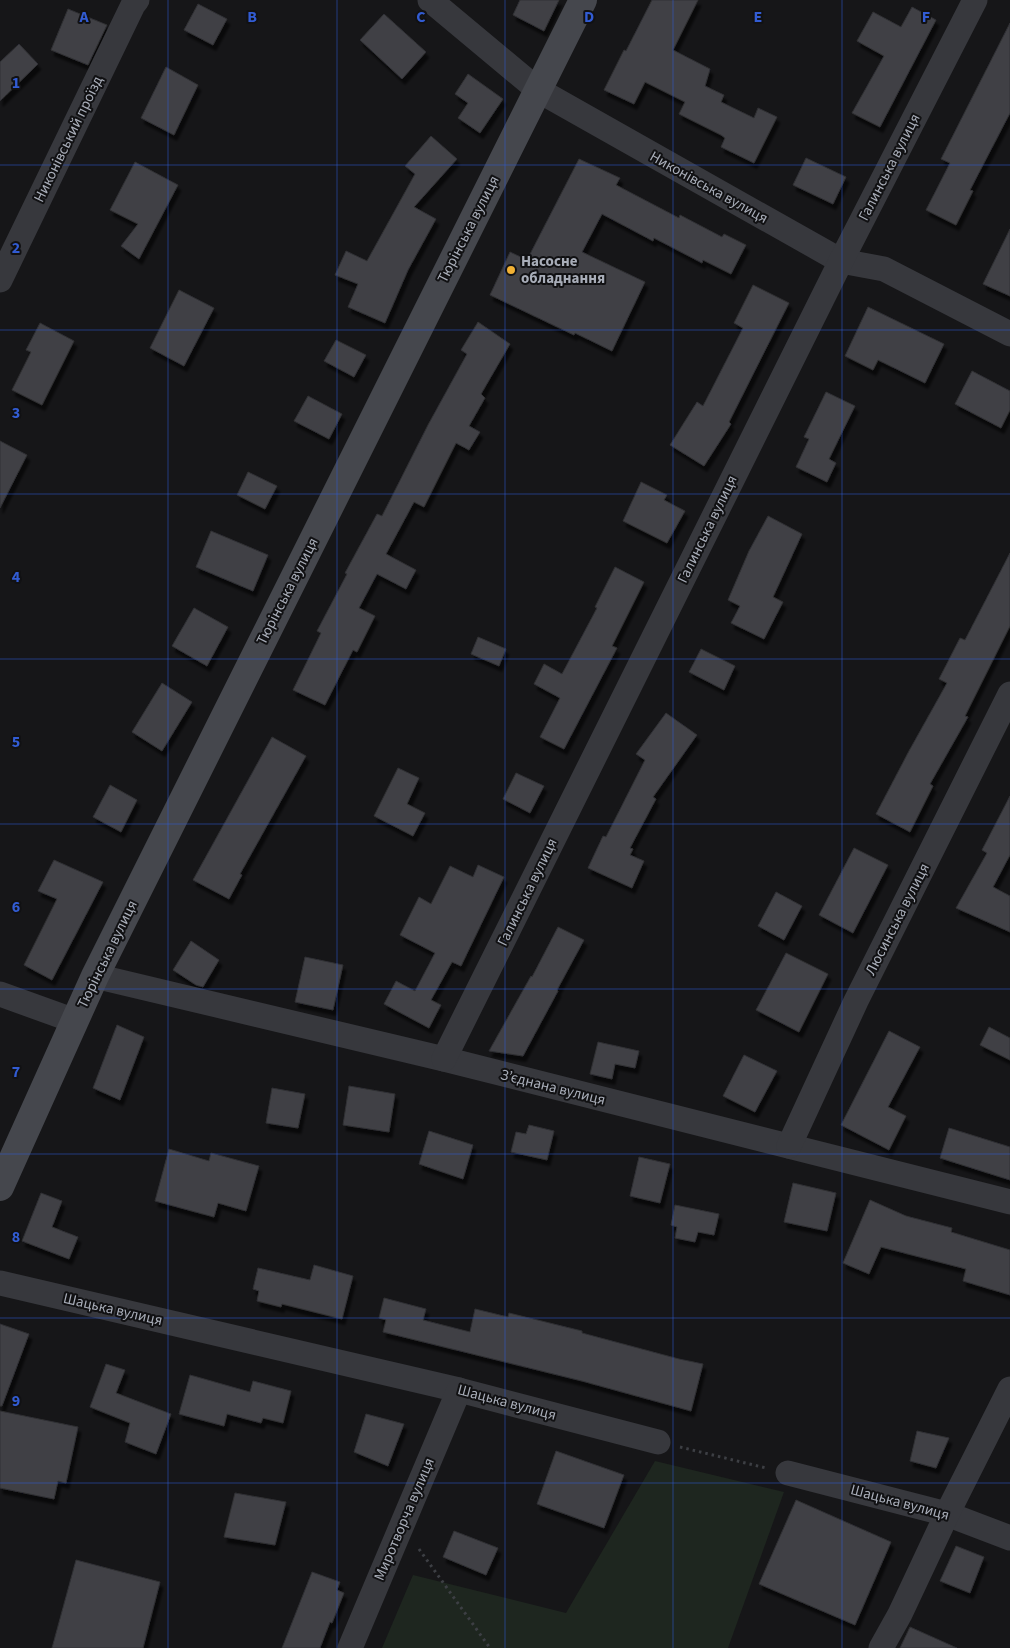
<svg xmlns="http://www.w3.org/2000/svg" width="1010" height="1648" viewBox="0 0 1010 1648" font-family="'Source Sans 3',sans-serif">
  <defs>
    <filter id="shadow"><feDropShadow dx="3" dy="5.5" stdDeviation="1" flood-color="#0009"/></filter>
  </defs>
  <rect width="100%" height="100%" fill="#161618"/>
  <polygon fill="#1e261f" points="655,1461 784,1492 728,1648 382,1648 413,1575 566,1613"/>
  <g fill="#404145" stroke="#303034" filter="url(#shadow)">
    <polygon points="520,0 559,0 544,31 513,15"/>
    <polygon points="652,0 698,0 673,50 710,69 705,86 724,95 721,102 754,118 758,108 777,117 754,163 721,147 725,138 721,135 679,114 685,102 645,82 634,104 604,90 624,50 626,51"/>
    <polygon points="198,4 227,19 213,45 184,30"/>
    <polygon points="912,7 936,20 880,127 852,113 884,56 857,41 873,12 901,27"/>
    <polygon points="68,9 107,25 88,65 51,50"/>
    <polygon points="384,14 426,52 402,79 360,40"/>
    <polygon points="1010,23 1010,113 970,190 973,191 956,225 926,210 950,163 941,159"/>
    <polygon points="19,44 38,64 0,101 0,62"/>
    <polygon points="166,67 198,85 174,135 141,118"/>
    <polygon points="468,74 503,99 480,133 458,118 468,103 455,94"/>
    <polygon points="431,136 457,159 414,207 436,219 408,270 385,323 348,307 358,284 335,275 346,251 367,261 415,174 405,166"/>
    <polygon points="806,158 846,177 833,204 793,185"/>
    <polygon points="579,159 620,178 616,185 679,218 680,215 722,237 724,234 746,245 731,274 703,260 702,263 654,238 653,241 602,214 582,252 645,282 612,351 575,333 574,335 490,295 510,252 527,260"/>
    <polygon points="135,162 178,185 139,259 121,246 138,224 110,210"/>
    <polygon points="1010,229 1010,296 983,284"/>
    <polygon points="753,285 789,303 729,422 731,424 704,466 670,445 697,402 703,406 743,328 734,323"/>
    <polygon points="179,290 214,308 184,366 150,348"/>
    <polygon points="868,307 944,344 925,383 878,360 873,370 845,356"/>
    <polygon points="478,322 510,344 481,394 485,398 469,426 480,432 469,450 456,443 424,507 414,502 386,554 416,570 406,589 377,574 359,608 375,616 357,652 353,650 325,705 293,690 321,633 317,631 347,574 345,573 377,514 382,516 428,425 467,354 461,350"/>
    <polygon points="40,323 74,341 42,405 12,390 31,352 26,350"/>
    <polygon points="336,340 366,355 354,377 324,361"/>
    <polygon points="972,371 1010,391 1010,410 1001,428 955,404"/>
    <polygon points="826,392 855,406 829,459 836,463 827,482 796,467 809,439 804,437"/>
    <polygon points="308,396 342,414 329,439 294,421"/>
    <polygon points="0,441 27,455 0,508"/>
    <polygon points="248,472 277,486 265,509 237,495"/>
    <polygon points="641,482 667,495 664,500 685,511 667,543 623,521"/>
    <polygon points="768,516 802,534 773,597 783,602 764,639 731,623 740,606 728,600 749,551"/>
    <polygon points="211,531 268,555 253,591 196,567"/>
    <polygon points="1010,553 1010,626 965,716 968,717 930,784 933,786 910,832 876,814 909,751 947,683 939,679 960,638 965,640"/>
    <polygon points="615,567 644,582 612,646 617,648 564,749 540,737 560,698 534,684 544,664 562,674 597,608 595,607"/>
    <polygon points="194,608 228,627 207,666 172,646"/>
    <polygon points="478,637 506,649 499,666 471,654"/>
    <polygon points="701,649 735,666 724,690 689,672"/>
    <polygon points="162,683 192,702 162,751 132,732"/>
    <polygon points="666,713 697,735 653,797 656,799 630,848 633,849 630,855 644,861 632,888 588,868 603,836 606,837 645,760 636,754"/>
    <polygon points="272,737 306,756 240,874 242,875 229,899 193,880"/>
    <polygon points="398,768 419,778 407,804 425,813 413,836 374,816"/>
    <polygon points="516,773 544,786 530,813 503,799"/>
    <polygon points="110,785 137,800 121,832 93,817"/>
    <polygon points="1010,796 1010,855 993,887 1010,896 1010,932 956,908 987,853 982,850"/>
    <polygon points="854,848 888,865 853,933 819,915"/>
    <polygon points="54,860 103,882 52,980 24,965 57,899 38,891"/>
    <polygon points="478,865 504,877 461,966 452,962 431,1000 441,1005 429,1028 384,1004 396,981 415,991 435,953 400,935 419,897 431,904 450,866 473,877"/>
    <polygon points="776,892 802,906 784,940 758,926"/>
    <polygon points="558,927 584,940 557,990 558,991 523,1056 489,1051 531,976 532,977"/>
    <polygon points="191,941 219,960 203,987 196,985 173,970"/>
    <polygon points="786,953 828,974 799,1032 756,1010"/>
    <polygon points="305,957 343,965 333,1010 295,1002"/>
    <polygon points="117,1025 144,1037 120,1100 93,1088"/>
    <polygon points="989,1027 1010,1038 1010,1060 980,1045"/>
    <polygon points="889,1031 920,1047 888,1107 906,1116 889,1150 841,1125"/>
    <polygon points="598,1042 639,1051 635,1068 615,1064 612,1079 590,1074"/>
    <polygon points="744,1055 777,1071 755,1112 723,1096"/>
    <polygon points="349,1086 395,1094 389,1132 343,1125"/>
    <polygon points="272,1088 305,1094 298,1128 266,1123"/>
    <polygon points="529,1125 554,1131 547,1160 511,1152 516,1132 526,1134"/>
    <polygon points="949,1128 1010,1147 1010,1180 940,1158"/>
    <polygon points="429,1131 473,1145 463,1179 419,1164"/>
    <polygon points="169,1149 209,1161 211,1153 259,1166 246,1211 218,1203 214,1217 155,1201"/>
    <polygon points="639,1157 670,1164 660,1203 630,1196"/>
    <polygon points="793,1183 836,1193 827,1231 784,1222"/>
    <polygon points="41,1193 62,1201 52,1227 78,1237 69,1259 22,1241"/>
    <polygon points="870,1200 906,1216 952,1228 951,1232 1010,1250 1010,1295 963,1281 966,1269 881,1247 869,1274 843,1263"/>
    <polygon points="675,1205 719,1214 714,1235 698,1232 695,1242 675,1238 677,1227 671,1225"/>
    <polygon points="314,1265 353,1276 342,1319 282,1304 281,1307 257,1301 259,1291 253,1289 258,1268 310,1280"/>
    <polygon points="384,1298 426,1309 423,1320 470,1332 475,1309 508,1317 509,1313 582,1331 582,1333 679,1359 703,1364 691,1411 582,1381 383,1332 386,1320 379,1318"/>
    <polygon points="0,1324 29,1334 2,1406 0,1406"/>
    <polygon points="106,1364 125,1370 116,1393 171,1414 156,1454 125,1442 130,1423 90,1407"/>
    <polygon points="190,1375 250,1392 253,1381 291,1391 283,1423 263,1418 261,1423 227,1414 224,1426 179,1414"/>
    <polygon points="0,1411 78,1427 66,1483 58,1481 54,1499 0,1488"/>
    <polygon points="366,1414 404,1424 388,1466 354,1452"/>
    <polygon points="917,1431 949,1438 936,1468 910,1461"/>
    <polygon points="556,1451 624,1475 604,1528 537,1504"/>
    <polygon points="235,1493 286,1502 275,1545 224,1537"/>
    <polygon points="796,1500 891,1542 855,1625 759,1584"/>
    <polygon points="454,1531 498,1548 486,1575 443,1557"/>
    <polygon points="956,1546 984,1557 970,1593 940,1581"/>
    <polygon points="76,1560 160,1582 143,1648 52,1648"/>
    <polygon points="312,1572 340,1582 337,1590 344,1593 332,1623 330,1622 320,1648 282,1648"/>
    <polygon points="910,1627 957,1648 900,1648"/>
  </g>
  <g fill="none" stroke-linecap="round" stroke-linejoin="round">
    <g stroke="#3d3f44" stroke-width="3" stroke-dasharray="2.5 4" stroke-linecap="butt">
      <polyline points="680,1447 766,1468"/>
      <polyline points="419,1549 490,1648"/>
    </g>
    <g stroke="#37383d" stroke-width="25">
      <polyline points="430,0 538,90 841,261 884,269 1010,334"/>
      <polyline points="0,280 133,5 137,0"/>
      <polyline points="95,976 444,1059 1010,1202"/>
      <polyline points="0,994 75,1021"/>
      <polyline points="444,1059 841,261 975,0"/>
      <polyline points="789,1146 856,1001 1010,694"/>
      <polyline points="0,1283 459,1390 658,1442"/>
      <polyline points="788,1473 947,1514 1010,1538"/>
      <polyline points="350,1648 459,1390"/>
      <polyline points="881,1648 900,1614 947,1514 1010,1389"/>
    </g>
    <polyline stroke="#45474d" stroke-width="28" points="0,1187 95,976 583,0"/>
  </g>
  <path fill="none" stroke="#325cd3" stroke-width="1" stroke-opacity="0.55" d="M168,0V1648M337,0V1648M505,0V1648M673,0V1648M842,0V1648M0,165H1010M0,330H1010M0,494H1010M0,659H1010M0,824H1010M0,989H1010M0,1154H1010M0,1318H1010M0,1483H1010"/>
  <circle fill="#f2b134" stroke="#111113" stroke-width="2" cx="511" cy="270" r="5"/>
  <g text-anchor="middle" stroke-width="4" stroke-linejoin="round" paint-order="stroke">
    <g font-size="15" fill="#a8adb8" stroke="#111113">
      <text transform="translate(68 139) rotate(-64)" y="5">Никонівський проїзд</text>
      <text transform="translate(889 167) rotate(-63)" y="5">Галинська вулиця</text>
      <text transform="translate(709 187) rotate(29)" y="5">Никонівська вулиця</text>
      <text transform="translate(468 229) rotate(-63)" y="5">Тюрінська вулиця</text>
      <text transform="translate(707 529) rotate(-64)" y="5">Галинська вулиця</text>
      <text transform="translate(287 591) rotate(-63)" y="5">Тюрінська вулиця</text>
      <text transform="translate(527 892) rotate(-64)" y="5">Галинська вулиця</text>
      <text transform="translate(897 919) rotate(-63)" y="5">Люсинська вулиця</text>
      <text transform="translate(107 954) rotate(-64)" y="5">Тюрінська вулиця</text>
      <text transform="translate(553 1087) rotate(14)" y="5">З’єднана вулиця</text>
      <text transform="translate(113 1309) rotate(13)" y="5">Шацька вулиця</text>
      <text transform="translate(507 1402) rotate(15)" y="5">Шацька вулиця</text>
      <text transform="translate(900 1502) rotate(15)" y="5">Шацька вулиця</text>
      <text transform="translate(404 1519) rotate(-67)" y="5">Миротворча вулиця</text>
    </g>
    <g font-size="15" font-weight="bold" fill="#a8adb8" stroke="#111113" text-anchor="start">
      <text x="521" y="266">Насосне<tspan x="521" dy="17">обладнання</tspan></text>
    </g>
  </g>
  <g font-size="16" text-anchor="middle" font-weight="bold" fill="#325cd3" stroke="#111113" stroke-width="4" stroke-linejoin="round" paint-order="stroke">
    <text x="84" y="22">A</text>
    <text x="252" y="22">B</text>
    <text x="421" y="22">C</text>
    <text x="589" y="22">D</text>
    <text x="758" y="22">E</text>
    <text x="926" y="22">F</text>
    <text x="16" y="88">1</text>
    <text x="16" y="253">2</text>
    <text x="16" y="418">3</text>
    <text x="16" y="582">4</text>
    <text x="16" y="747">5</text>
    <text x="16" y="912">6</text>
    <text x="16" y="1077">7</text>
    <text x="16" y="1242">8</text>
    <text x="16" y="1406">9</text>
  </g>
</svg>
